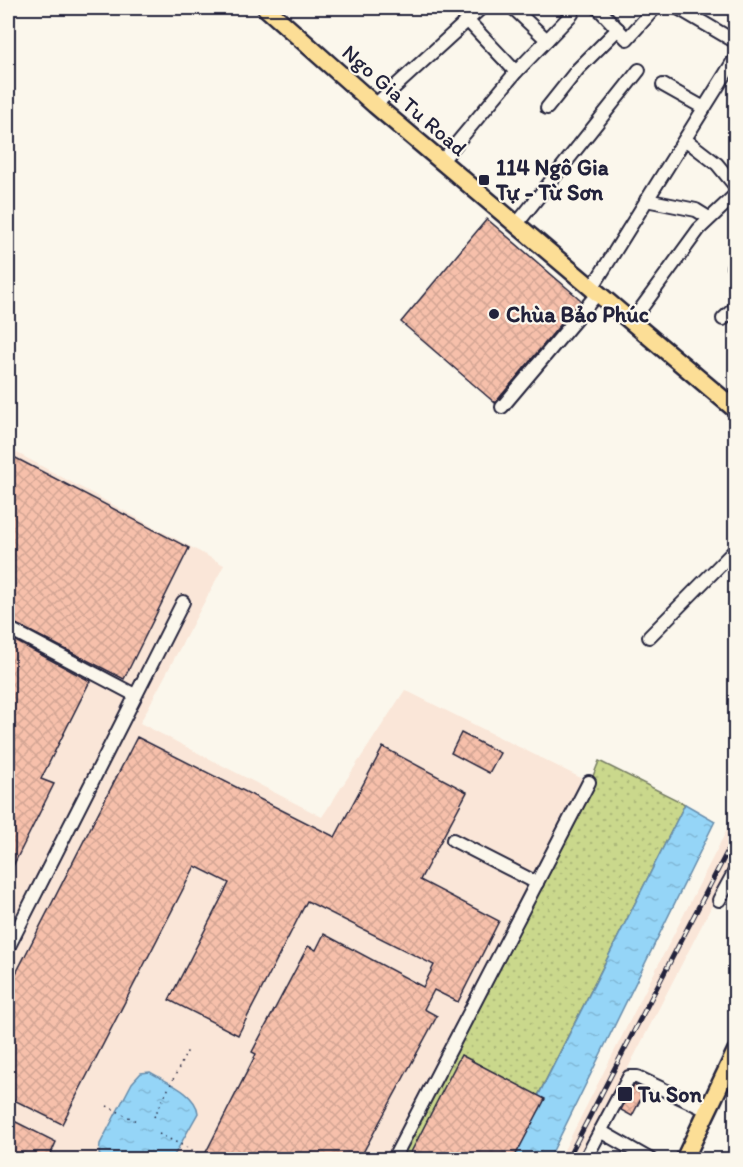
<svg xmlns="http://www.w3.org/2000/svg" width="743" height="1167" viewBox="0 0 743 1167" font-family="Itim,sans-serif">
  <defs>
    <pattern id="grass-dots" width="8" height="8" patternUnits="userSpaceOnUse" patternTransform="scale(1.5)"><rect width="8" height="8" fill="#cad88c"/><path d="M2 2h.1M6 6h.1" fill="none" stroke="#adb97a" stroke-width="1.8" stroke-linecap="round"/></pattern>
    <pattern id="water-ripples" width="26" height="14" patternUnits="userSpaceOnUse" patternTransform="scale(1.5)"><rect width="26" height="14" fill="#95d5f7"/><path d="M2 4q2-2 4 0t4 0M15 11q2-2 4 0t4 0" fill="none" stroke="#80b7d5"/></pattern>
    <pattern id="building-cross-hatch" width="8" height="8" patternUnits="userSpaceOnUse" patternTransform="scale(1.5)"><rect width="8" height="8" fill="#f7c0ab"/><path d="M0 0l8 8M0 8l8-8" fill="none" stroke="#d3a594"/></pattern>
  </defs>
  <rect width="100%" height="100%" fill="#fbf7ec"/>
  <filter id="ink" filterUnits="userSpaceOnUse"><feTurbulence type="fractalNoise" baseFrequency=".0167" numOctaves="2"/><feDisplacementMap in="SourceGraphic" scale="12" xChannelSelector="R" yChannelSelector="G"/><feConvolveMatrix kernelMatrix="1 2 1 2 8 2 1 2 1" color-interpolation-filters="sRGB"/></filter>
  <g filter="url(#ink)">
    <g fill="#fae6d8">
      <polygon points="8,448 224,565 140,723 322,817 405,690 599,787 405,1159 8,1159"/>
      <polygon points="735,814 735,861 581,1159 559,1160"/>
    </g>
    <polygon fill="url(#grass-dots)" stroke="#767d64" stroke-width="1.5" points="599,761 685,804 506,1159 399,1160 576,819"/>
    <g fill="url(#water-ripples)" stroke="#678dac" stroke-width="1.5">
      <polygon points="685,804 715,821 549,1159 506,1160"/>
      <path d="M150,1072C166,1082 196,1093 198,1113L172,1159H103L99,1154L100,1144L132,1083L141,1073Z"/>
    </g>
    <g fill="url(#building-cross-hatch)" stroke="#22223b" stroke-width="1.5">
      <polygon points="487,219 581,300 495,403 401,322"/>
      <polygon points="8,454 189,548 124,679 8,620"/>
      <polygon points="8,637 90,681 41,779 54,784 13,866 8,864"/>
      <polygon points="461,733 500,753 489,773 451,753"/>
      <polygon points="137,737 335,837 383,747 467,792 420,880 499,921 458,1002 434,990 424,1009 437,1016 359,1160 202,1160 256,1054 252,1052 308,946 316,950 324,934 423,987 434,965 307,901 238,1035 169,1000 229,883 195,866 62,1124 8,1097 8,989"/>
      <polygon points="461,1055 545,1099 513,1160 407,1160"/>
      <polygon points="634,1085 645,1091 632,1116 621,1110"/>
      <polygon points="8,1118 56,1142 48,1160 8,1160"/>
    </g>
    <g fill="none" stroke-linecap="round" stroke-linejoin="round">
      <g stroke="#22223b" stroke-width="16">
        <g id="minor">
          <polyline points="513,8 547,40"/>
          <polyline points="598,8 627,39 655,8"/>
          <polyline points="678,8 736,42"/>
          <polyline points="467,20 516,72"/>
          <polyline points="663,85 704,108"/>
          <polyline points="375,105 481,8"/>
          <polyline points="547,108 578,69 618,29"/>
          <polyline points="686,140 717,164 736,187"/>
          <polyline points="441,162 516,72 572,14"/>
          <polyline points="646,200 696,210 709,218"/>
          <polyline points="516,225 639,70"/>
          <polyline points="733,267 736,269"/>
          <polyline points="592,288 736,57"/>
          <polyline points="723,319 736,307"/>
          <polyline points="632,321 699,229 736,194"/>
          <polyline points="502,407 598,293"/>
          <polyline points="8,628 135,695"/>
          <polyline points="649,637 736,549"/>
          <polyline points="453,840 537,883"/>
          <polyline points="719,900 736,869"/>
          <polyline points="8,948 183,602"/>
          <polyline points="600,1131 651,1160"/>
          <polyline points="393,1160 589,782"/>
          <polyline points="585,1160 629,1077 637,1077 707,1110"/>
        </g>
      </g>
      <g stroke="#22223b" stroke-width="21">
        <g id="major">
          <polyline points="266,8 375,105 736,410"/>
          <polyline points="684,1160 736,1051"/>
        </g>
      </g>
      <g stroke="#22223b" stroke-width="1.5" stroke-dasharray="1.5 4.5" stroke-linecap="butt">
        <polyline points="107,1106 138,1122"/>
        <polyline points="154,1117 188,1050"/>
        <polyline points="159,1134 198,1153"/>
      </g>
      <use href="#minor" stroke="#fbf7ec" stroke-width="12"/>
      <use href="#major" stroke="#fcde96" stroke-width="16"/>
      <g stroke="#22223b" stroke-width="5">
        <polyline id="rail" points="567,1160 736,835"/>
      </g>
      <use href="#rail" stroke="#fbf7ec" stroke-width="3" stroke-dasharray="9" stroke-linecap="butt"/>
    </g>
  </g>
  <g fill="#22223b" stroke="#fbf7ec" stroke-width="2">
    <rect x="478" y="174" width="12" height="12" rx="3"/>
    <circle cx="494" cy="314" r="6"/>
    <rect x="617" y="1086" width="16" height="16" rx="3"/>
  </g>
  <g text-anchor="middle" stroke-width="4.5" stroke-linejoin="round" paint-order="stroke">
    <g font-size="22" fill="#22223b" stroke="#fbf7ec">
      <text transform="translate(405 100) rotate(41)" y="8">Ngo Gia Tu Road</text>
    </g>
    <g font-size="22" font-weight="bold" fill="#22223b" stroke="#fbf7ec" text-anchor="start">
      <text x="496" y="175">114 Ngô Gia<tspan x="496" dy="25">Tự - Từ Sơn</tspan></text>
      <text x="506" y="322">Chùa Bảo Phúc</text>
      <text x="638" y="1102">Tu Son</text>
    </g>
  </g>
  <rect width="743" height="1167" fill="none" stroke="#fbf7ec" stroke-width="30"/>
  <rect x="15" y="15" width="713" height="1137" fill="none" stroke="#22223b" stroke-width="2" filter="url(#ink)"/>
</svg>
